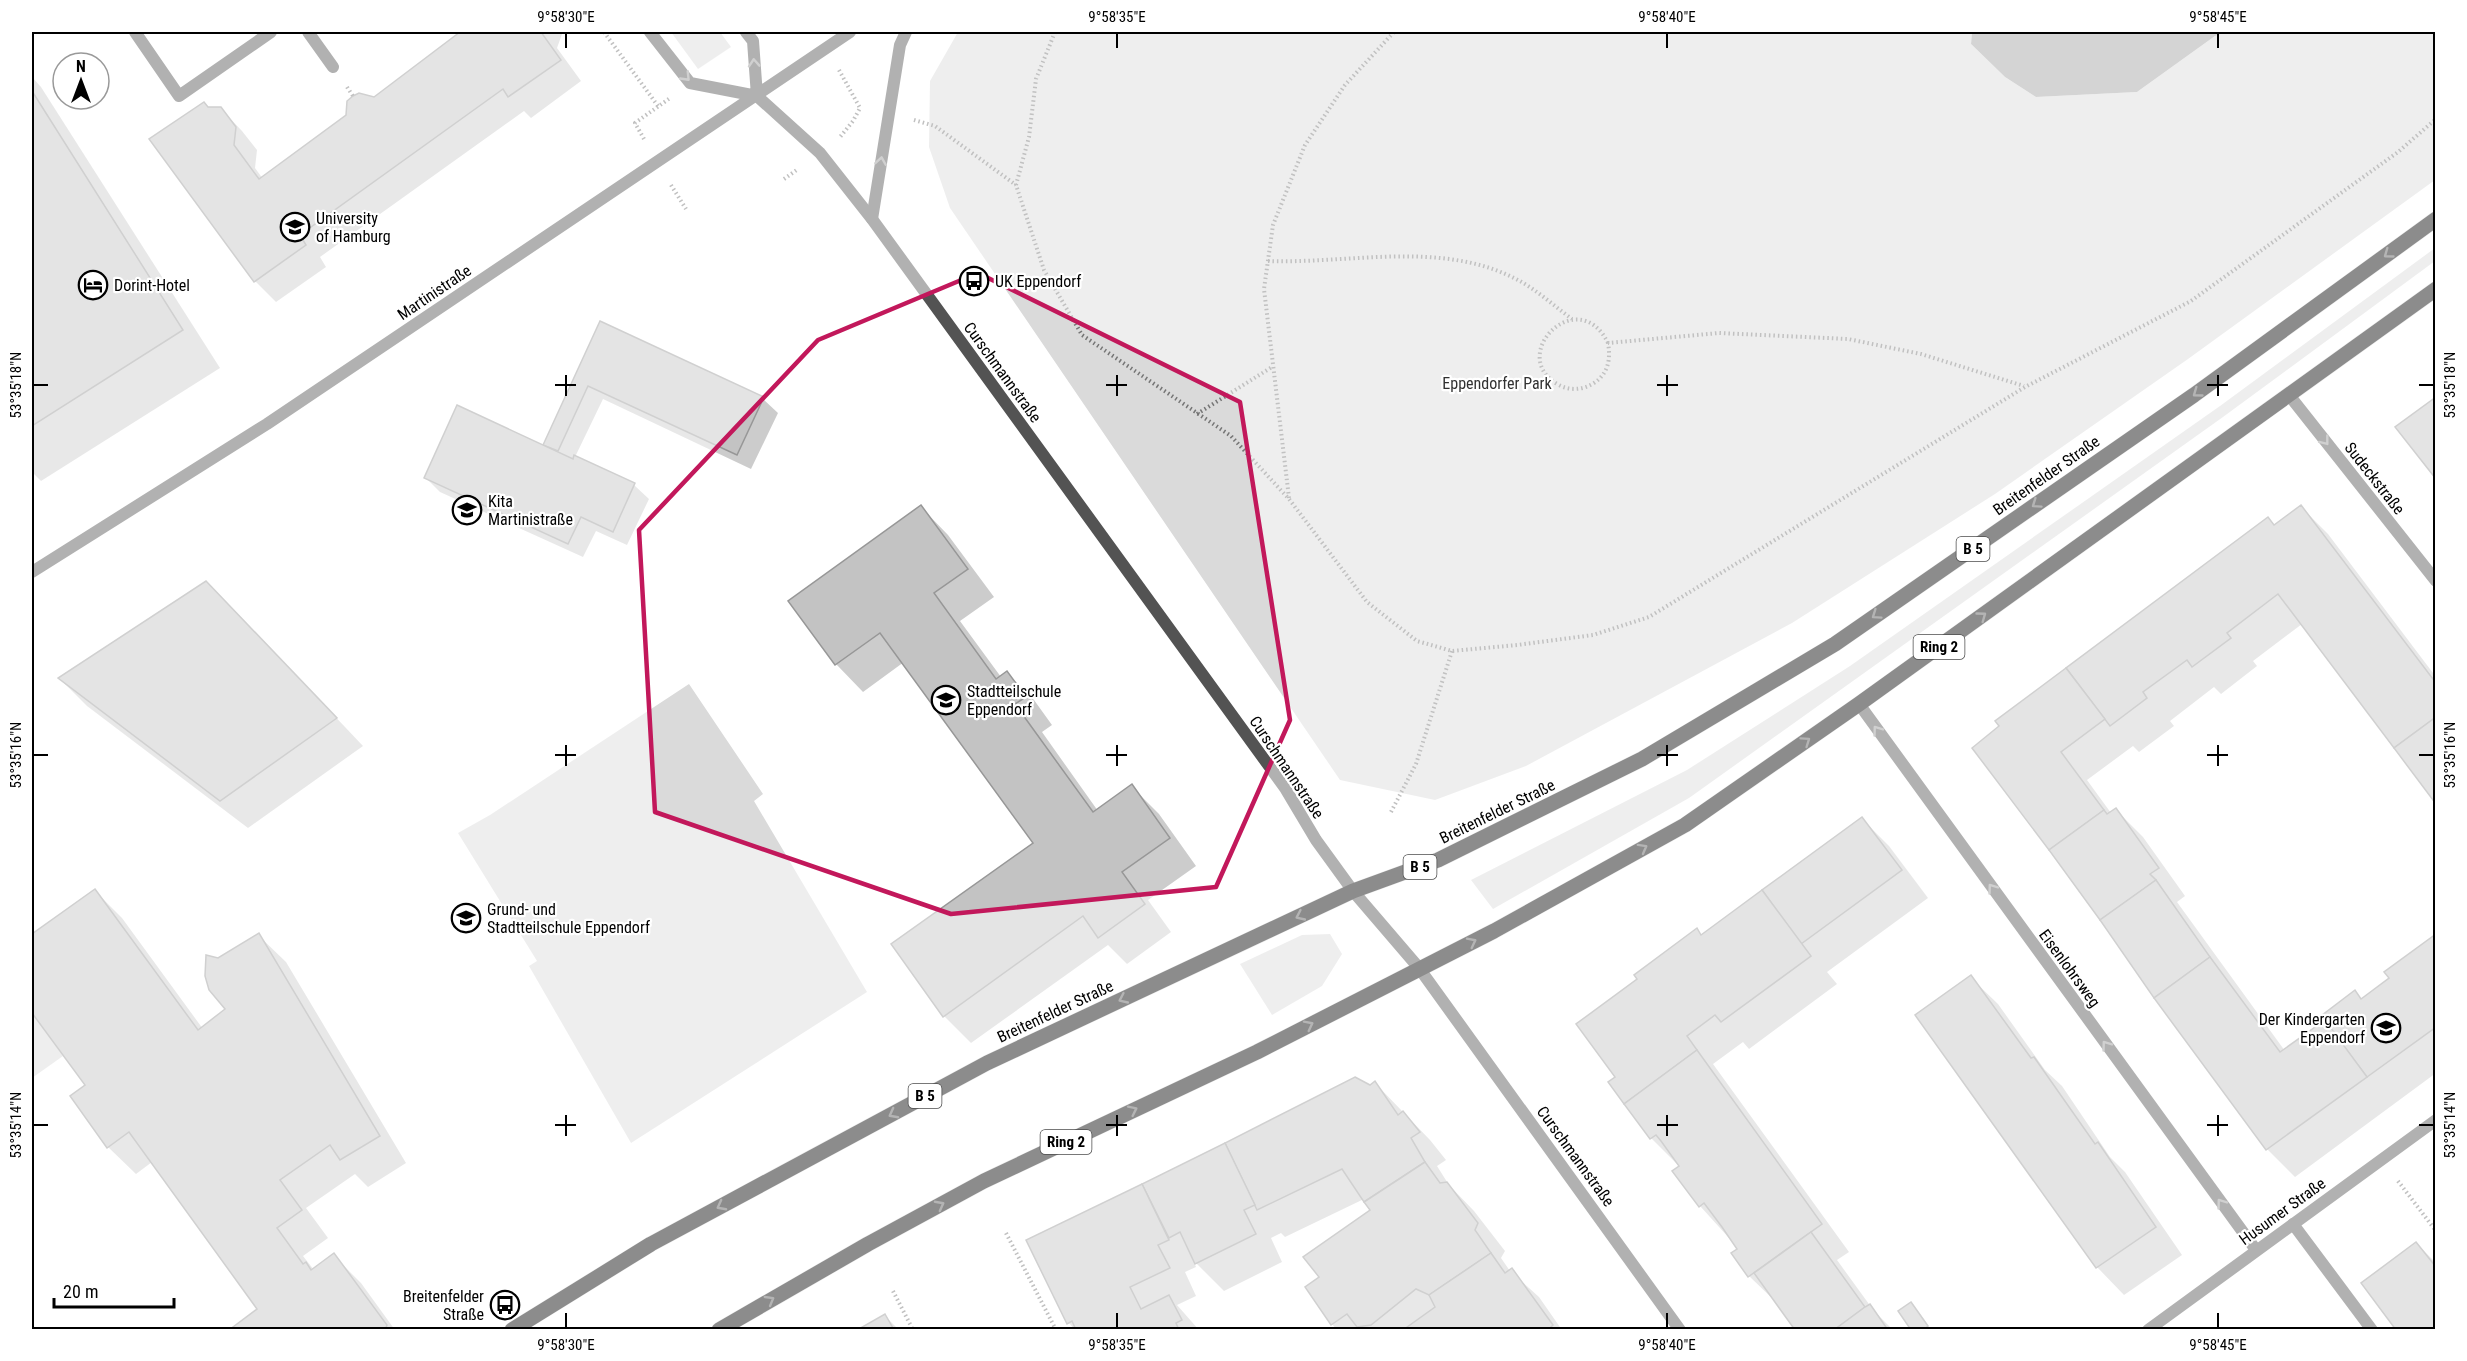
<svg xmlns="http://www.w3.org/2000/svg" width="2467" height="1361" viewBox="0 0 2467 1361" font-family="'Roboto Condensed',sans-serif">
  <rect width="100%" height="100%" fill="#fff"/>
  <g fill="#dadada">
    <polygon points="671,32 720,32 731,47 698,69"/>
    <polygon points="958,32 1972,32 1971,44 2005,77 2036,97 2137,92 2215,36 2226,32 2435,32 2435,180 2188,359 1995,494 1792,623 1526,766 1435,800 1340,780 950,208 929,147 930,81"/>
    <polygon points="2435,248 2435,261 2223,417 1689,798 1493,909 1471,880 1687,770 1850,666 2220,406"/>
    <polygon points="689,684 763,794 754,801 867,992 631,1143 529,966 537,961 458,833 490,815"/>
    <polygon points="1330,934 1342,954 1322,986 1272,1015 1240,964 1302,935"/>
    <polygon points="32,1013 63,1056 32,1078"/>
  </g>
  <polygon fill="#a1a1a1" points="1972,32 2226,32 2215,36 2137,92 2036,97 2005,77 1971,44"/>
  <g fill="#0003">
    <polygon points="462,32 561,32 562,34 557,48 581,81 531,118 524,111 320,257 326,267 276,302 255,281 208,108 221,109 242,131 257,150 255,168 263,179 374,98"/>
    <polygon points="32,77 41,87 220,368 41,481 32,472"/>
    <polygon points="601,323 763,399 778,413 751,469 603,399 575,457 634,485 649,499 627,545 596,531 583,557 440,492 426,478 543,447"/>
    <polygon points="921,507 948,535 994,597 960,621 1001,677 1007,673 1034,700 1052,725 1042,732 1098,811 1131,786 1159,814 1196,866 1148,900 1171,932 1127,964 1108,945 971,1043 944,1016 1035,843 904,662 863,692 836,664"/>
    <polygon points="2301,507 2328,534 2436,677 2436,802 2302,624 2253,661 2257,666 2221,694 2214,687 2170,721 2174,726 2139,752 2133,746 2087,780 2111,813 2116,810 2143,837 2185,896 2177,902 2285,1051 2327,1021 2355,992 2362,1000 2391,979 2436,936 2436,1073 2295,1177 2267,1149 2050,849 1974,748 2268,519 2275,526"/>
    <polygon points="234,610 363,746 248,828 87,706 60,679"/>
    <polygon points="1862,819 1889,846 1928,898 1827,972 1837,984 1749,1049 1743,1042 1713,1064 1849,1252 1837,1260 1874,1311 1893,1330 1797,1330 1777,1303 1749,1276 1739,1249 1700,1206 1680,1167 1651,1138 1617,1077 1639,979 1696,930 1702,936"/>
    <polygon points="95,891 122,918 203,1029 228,1009 218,959 258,935 286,962 406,1163 368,1187 355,1174 306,1208 328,1238 303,1256 314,1270 333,1255 361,1283 395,1330 231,1330 259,1310 152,1162 136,1174 108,1147 87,1085 32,1010 32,936"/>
    <polygon points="1970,977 1998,1004 2045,1070 2062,1086 2110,1157 2125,1172 2182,1255 2124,1295 2097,1267"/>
    <polygon points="1355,1079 1370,1087 1375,1083 1430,1140 1446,1160 1437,1166 1449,1185 1474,1211 1505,1251 1501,1258 1510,1271 1539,1297 1562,1330 1337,1330 1332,1324 1321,1278 1372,1210 1364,1199 1285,1237 1281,1233 1271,1238 1282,1262 1224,1291 1193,1260 1196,1267 1185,1272 1196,1296 1177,1305 1199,1330 1075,1330 1069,1323 1028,1241"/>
    <polygon points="2416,1243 2436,1263 2436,1330"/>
    <polygon points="1911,1304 1918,1311 1931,1330 1913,1330"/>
    <polygon points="885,1316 899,1330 860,1330"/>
  </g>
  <g fill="#c3c3c3" stroke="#979797" stroke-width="1.5">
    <polygon points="460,32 541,32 561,60 508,97 503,89 300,235 306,245 254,282 149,139 204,102 208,107 221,107 236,127 234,145 259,179 346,115 347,101 353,96 359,93 374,97"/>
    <polygon points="32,91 183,330 32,426"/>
    <polygon points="600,321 764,397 737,455 588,386 558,451 543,445"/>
    <polygon points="2436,397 2436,479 2395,427"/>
    <polygon points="457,405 573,459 574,455 635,483 613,532 581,517 568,544 424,478"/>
    <polygon points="921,505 968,569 934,593 996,679 1007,671 1026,697 1015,704 1093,812 1132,784 1170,838 1122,872 1145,904 1098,938 1083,916 943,1017 891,944 1033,843 880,633 835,665 788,601"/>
    <polygon points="2301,505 2436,683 2436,717 2394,748 2278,594 2227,633 2231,638 2192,667 2187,660 2143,692 2147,698 2110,726 2066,668 2268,517 2274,525"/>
    <polygon points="206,581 337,718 220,801 58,678"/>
    <polygon points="2066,668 2105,719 2061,752 2104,810 2049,850 1972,748 1999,726 1995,721"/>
    <polygon points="2436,717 2436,804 2394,748"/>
    <polygon points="2116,808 2159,868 2150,874 2156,880 2100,920 2049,850 2104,810 2107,814"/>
    <polygon points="1862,817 1902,870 1801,944 1762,890"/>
    <polygon points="2156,880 2210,957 2154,998 2100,920"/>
    <polygon points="95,889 198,1030 225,1009 209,990 205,976 206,955 218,958 259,933 380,1136 340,1160 330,1145 280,1180 302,1210 277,1228 303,1264 306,1262 311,1270 334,1253 387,1325 385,1330 229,1330 257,1309 129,1132 107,1148 70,1096 85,1085 32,1013 32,934"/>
    <polygon points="1762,890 1811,956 1721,1022 1715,1015 1687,1036 1697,1050 1624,1104 1608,1082 1615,1077 1576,1024 1637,979 1634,975 1697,928 1701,935"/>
    <polygon points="2436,934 2436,1027 2367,1077 2321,1016 2355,990 2361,999 2389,978 2384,972"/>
    <polygon points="2210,957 2280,1052 2325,1020 2367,1077 2266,1150 2154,998"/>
    <polygon points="1971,975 2031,1058 2034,1057 2095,1144 2098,1142 2156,1227 2096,1268 1915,1015"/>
    <polygon points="1697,1050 1822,1224 1748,1277 1731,1253 1737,1249 1722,1227 1704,1203 1699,1207 1672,1171 1679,1166 1661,1141 1656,1135 1650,1139 1624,1104"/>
    <polygon points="1355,1077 1370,1085 1375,1081 1398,1115 1403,1111 1420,1132 1411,1138 1425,1162 1364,1202 1342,1169 1257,1210 1225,1143"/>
    <polygon points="1225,1143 1255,1205 1244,1210 1256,1234 1195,1264 1180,1232 1169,1238 1142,1184"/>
    <polygon points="1425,1162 1440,1183 1447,1182 1478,1223 1475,1230 1491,1253 1429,1295 1416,1289 1371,1325 1357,1327 1347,1314 1331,1325 1305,1287 1319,1277 1303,1257 1370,1210 1364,1202"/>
    <polygon points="1142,1184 1169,1240 1158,1245 1170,1268 1130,1287 1141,1309 1169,1295 1182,1320 1176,1323 1179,1330 1076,1330 1072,1321 1067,1324 1026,1240"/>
    <polygon points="1811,1232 1865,1307 1834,1330 1795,1330 1754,1273"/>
    <polygon points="2416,1242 2436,1267 2436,1330 2396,1330 2361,1283"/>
    <polygon points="1491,1253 1505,1273 1512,1268 1553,1325 1548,1330 1403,1330 1435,1307 1429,1295"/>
    <polygon points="1911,1302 1928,1326 1924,1330 1911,1330 1898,1311"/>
    <polygon points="1870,1304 1888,1330 1834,1330 1865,1307"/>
    <polygon points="885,1314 894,1330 857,1330"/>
  </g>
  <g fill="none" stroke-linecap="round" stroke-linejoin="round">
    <g stroke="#dbdbdb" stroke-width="16">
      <g id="primary">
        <polyline points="512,1330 651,1244 987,1063 1353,891 1438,860 1642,759 1835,644 2194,395 2436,219"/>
        <polyline points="719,1330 868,1244 984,1181 1257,1052 1494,931 1685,825 1859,704 2436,289"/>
      </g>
    </g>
    <g stroke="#757575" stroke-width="4" stroke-dasharray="1.5 3" stroke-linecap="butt">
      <polyline points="604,32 658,106"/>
      <polyline points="1055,32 1036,79 1029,137 1016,185 1044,270 1082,335 1231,436 1289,499 1367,602 1417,641 1452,651 1517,645 1593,635 1649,617 2025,387 2191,301 2398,152 2436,119"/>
      <polyline points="839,70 860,108 853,121 840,137"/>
      <polyline points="347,87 353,96"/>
      <polyline points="914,120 935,126 1016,185"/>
      <polyline points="644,139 635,123 670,98"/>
      <polyline points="784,179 798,169"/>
      <polyline points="671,185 686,209"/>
      <path d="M1268,261C1349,264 1441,240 1516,279C1536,289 1554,306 1572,319"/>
      <path d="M1608,343C1578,282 1505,356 1559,385C1570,391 1583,390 1594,383C1608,374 1611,359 1608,343L1719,333L1848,339L1921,354L2024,386"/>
      <polyline points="1197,414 1272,367"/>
      <polyline points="1289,498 1264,289 1273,225 1305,145 1345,85 1394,32"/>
      <polyline points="1391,812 1416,764 1452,651"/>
      <polyline points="2398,1181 2436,1231"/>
      <polyline points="1006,1233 1056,1330"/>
      <polyline points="893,1291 913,1330"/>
    </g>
    <g stroke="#535353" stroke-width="12">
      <polyline points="135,32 179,96 271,32"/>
      <polyline points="308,32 333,67"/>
      <polyline points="650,32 690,83 757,96 753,41 746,32"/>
      <polyline points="2293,1224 2372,1330"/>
    </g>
    <g stroke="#535353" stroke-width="12">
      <polyline points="757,96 820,153 872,219 1285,788 1316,840 1353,891 1419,968 1680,1330"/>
      <polyline points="872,219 900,45 906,32"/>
      <polyline points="2289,395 2436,581"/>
      <polyline points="1859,704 2256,1250"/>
      <polyline points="2148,1330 2436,1120"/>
    </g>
    <polyline stroke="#535353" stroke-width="12" points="32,572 267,424 850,32"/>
    <use href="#primary" stroke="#000" stroke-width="15"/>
  </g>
  <defs><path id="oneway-chevron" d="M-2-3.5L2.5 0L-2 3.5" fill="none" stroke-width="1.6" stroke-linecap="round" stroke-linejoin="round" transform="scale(1.5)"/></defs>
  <g stroke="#989898">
    <use href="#oneway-chevron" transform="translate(754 63) rotate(-94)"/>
    <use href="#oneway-chevron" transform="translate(686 77) rotate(46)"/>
    <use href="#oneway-chevron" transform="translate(881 161) rotate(-81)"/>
    <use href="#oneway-chevron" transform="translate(2325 441) rotate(52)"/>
    <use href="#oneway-chevron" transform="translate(1877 730) rotate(-126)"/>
    <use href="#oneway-chevron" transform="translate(1992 888) rotate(-126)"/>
    <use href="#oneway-chevron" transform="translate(2106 1045) rotate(-126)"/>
    <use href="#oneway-chevron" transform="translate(2221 1203) rotate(-126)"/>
  </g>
  <g stroke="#595959">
    <use href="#oneway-chevron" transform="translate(2388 254) rotate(144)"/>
    <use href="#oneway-chevron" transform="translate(2197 393) rotate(144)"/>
    <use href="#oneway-chevron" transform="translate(2036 504) rotate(145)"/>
    <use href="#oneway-chevron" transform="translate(1876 615) rotate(145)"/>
    <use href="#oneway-chevron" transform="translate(1982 616) rotate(-36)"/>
    <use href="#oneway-chevron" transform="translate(1806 741) rotate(-35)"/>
    <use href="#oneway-chevron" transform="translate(1643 848) rotate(-29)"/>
    <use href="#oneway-chevron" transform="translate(1300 916) rotate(155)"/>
    <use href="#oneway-chevron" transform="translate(1472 942) rotate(-27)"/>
    <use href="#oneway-chevron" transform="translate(1123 999) rotate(155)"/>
    <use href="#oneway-chevron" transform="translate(1309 1025) rotate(-27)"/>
    <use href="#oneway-chevron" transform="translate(1133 1110) rotate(-26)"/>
    <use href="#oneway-chevron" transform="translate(893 1114) rotate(152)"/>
    <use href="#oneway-chevron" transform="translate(940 1205) rotate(-28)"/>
    <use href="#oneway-chevron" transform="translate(721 1206) rotate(152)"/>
    <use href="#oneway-chevron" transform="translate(770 1300) rotate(-30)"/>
  </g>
  <path d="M0 0H2467V1361H0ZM978,273L1240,402L1290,720L1216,887L951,914L655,812L639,530L818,340Z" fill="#fff" fill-opacity=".55" fill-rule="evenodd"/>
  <path fill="none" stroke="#c2185b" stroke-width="4.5" stroke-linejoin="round" d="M978,273L1240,402L1290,720L1216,887L951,914L655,812L639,530L818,340Z"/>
  <path fill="none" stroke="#000" stroke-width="2" d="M566,33V48M1117,33V48M1667,33V48M2218,33V48M566,375V396M1117,375V396M1667,375V396M2218,375V396M33,385H48M555,385H576M1106,385H1127M1657,385H1678M2207,385H2228M2419,385H2434M566,745V766M1117,745V766M1667,745V766M2218,745V766M33,755H48M555,755H576M1106,755H1127M1657,755H1678M2207,755H2228M2419,755H2434M566,1115V1136M1117,1115V1136M1667,1115V1136M2218,1115V1136M33,1125H48M555,1125H576M1106,1125H1127M1657,1125H1678M2207,1125H2228M2419,1125H2434M566,1313V1328M1117,1313V1328M1667,1313V1328M2218,1313V1328"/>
  <defs>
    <g id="university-ring" transform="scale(1.5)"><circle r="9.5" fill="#fff" stroke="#000" stroke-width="1.5"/><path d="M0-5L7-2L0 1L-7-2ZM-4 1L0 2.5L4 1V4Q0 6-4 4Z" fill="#000"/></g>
    <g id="bus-ring" transform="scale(1.5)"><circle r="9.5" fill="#fff" stroke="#000" stroke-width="1.5"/><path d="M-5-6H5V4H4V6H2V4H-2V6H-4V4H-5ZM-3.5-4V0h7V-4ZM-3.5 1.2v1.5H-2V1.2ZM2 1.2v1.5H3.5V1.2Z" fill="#000"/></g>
    <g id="hotel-ring" transform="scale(1.5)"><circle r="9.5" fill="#fff" stroke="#000" stroke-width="1.5"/><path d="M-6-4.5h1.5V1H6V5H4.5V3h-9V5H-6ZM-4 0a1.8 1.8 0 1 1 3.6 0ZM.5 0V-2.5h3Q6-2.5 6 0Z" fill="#000"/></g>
    <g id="school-ring" transform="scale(1.5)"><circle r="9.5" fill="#fff" stroke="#000" stroke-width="1.5"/><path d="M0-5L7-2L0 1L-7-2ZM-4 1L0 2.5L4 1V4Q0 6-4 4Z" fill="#000"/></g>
  </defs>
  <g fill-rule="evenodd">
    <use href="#university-ring" x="295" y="227"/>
    <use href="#bus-ring" x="974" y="281"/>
    <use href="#hotel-ring" x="93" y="285"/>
    <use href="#school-ring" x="467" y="510"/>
    <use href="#school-ring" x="946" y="700"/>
    <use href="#school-ring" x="466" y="918"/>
    <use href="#school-ring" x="2386" y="1028"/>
    <use href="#bus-ring" x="505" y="1305"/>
  </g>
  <g text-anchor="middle" stroke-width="4.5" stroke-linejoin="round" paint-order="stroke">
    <g fill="#fff" stroke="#4c4c4c" stroke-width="1.5">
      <rect x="1956.5" y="537" width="33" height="24" rx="4.5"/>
      <rect x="1913.5" y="635" width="51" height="24" rx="4.5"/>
      <rect x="1403.5" y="855" width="33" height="24" rx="4.5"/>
      <rect x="908.5" y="1084" width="33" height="24" rx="4.5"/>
      <rect x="1040.5" y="1130" width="51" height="24" rx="4.5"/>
    </g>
    <g font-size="15" font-weight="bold" fill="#000">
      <text x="1973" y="554">B 5</text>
      <text x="1939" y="652">Ring 2</text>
      <text x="1420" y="872">B 5</text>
      <text x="925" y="1101">B 5</text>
      <text x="1066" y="1147">Ring 2</text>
    </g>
    <g font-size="16" fill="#000" stroke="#fff" text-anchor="start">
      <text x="316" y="224">University<tspan x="316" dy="18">of Hamburg</tspan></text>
      <text x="995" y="287">UK Eppendorf</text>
      <text x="114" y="291">Dorint-Hotel</text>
      <text x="488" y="507">Kita<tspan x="488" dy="18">Martinistraße</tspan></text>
      <text x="967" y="697">Stadtteilschule<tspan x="967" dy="18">Eppendorf</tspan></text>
      <text x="487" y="915">Grund- und<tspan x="487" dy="18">Stadtteilschule Eppendorf</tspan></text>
      <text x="2365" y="1025" text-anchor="end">Der Kindergarten<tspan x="2365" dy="18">Eppendorf</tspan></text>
      <text x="484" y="1302" text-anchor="end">Breitenfelder<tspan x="484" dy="18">Straße</tspan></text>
    </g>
    <g font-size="16" fill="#000" stroke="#fff">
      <text transform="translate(434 292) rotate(-34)" y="6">Martinistraße</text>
      <text transform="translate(1003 372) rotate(54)" y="6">Curschmannstraße</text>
      <text transform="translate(2046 475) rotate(-35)" y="6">Breitenfelder Straße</text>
      <text transform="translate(2375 478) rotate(52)" y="6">Sudeckstraße</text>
      <text transform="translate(1287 767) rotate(56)" y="6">Curschmannstraße</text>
      <text transform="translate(1497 811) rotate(-26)" y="6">Breitenfelder Straße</text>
      <text transform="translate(2070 968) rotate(54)" y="6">Eisenlohrsweg</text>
      <text transform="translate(1055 1011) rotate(-25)" y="6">Breitenfelder Straße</text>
      <text transform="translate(1576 1156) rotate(54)" y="6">Curschmannstraße</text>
      <text transform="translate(2282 1211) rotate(-36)" y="6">Husumer Straße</text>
    </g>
    <g font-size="16" fill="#313131" stroke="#fff">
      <text x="1497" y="389">Eppendorfer Park</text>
    </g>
  </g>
  <rect width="2467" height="1361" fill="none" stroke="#ffffff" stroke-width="66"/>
  <g transform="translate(81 81)"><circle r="28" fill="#ffffff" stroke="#999999" stroke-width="1.5"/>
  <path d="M0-4.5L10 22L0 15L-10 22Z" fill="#000000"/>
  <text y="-9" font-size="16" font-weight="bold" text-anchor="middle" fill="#000000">N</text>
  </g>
  <path d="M54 1298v9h120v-9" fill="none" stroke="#000000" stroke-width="3"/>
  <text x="63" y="1298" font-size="18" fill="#000000" stroke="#ffffff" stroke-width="4.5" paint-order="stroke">20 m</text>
  <rect x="33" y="33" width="2401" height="1295" fill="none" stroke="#000" stroke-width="2"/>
  <g font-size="15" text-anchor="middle" fill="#000">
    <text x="566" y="22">9°58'30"E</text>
    <text x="1117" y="22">9°58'35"E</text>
    <text x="1667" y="22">9°58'40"E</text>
    <text x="2218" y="22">9°58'45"E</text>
    <text transform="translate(16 385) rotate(-90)" y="5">53°35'18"N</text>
    <text transform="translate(2450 385) rotate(-90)" y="5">53°35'18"N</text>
    <text transform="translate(16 755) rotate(-90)" y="5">53°35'16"N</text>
    <text transform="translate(2450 755) rotate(-90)" y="5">53°35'16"N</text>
    <text transform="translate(16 1125) rotate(-90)" y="5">53°35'14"N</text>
    <text transform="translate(2450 1125) rotate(-90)" y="5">53°35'14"N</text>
    <text x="566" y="1350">9°58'30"E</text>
    <text x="1117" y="1350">9°58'35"E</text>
    <text x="1667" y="1350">9°58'40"E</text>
    <text x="2218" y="1350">9°58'45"E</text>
  </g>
</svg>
